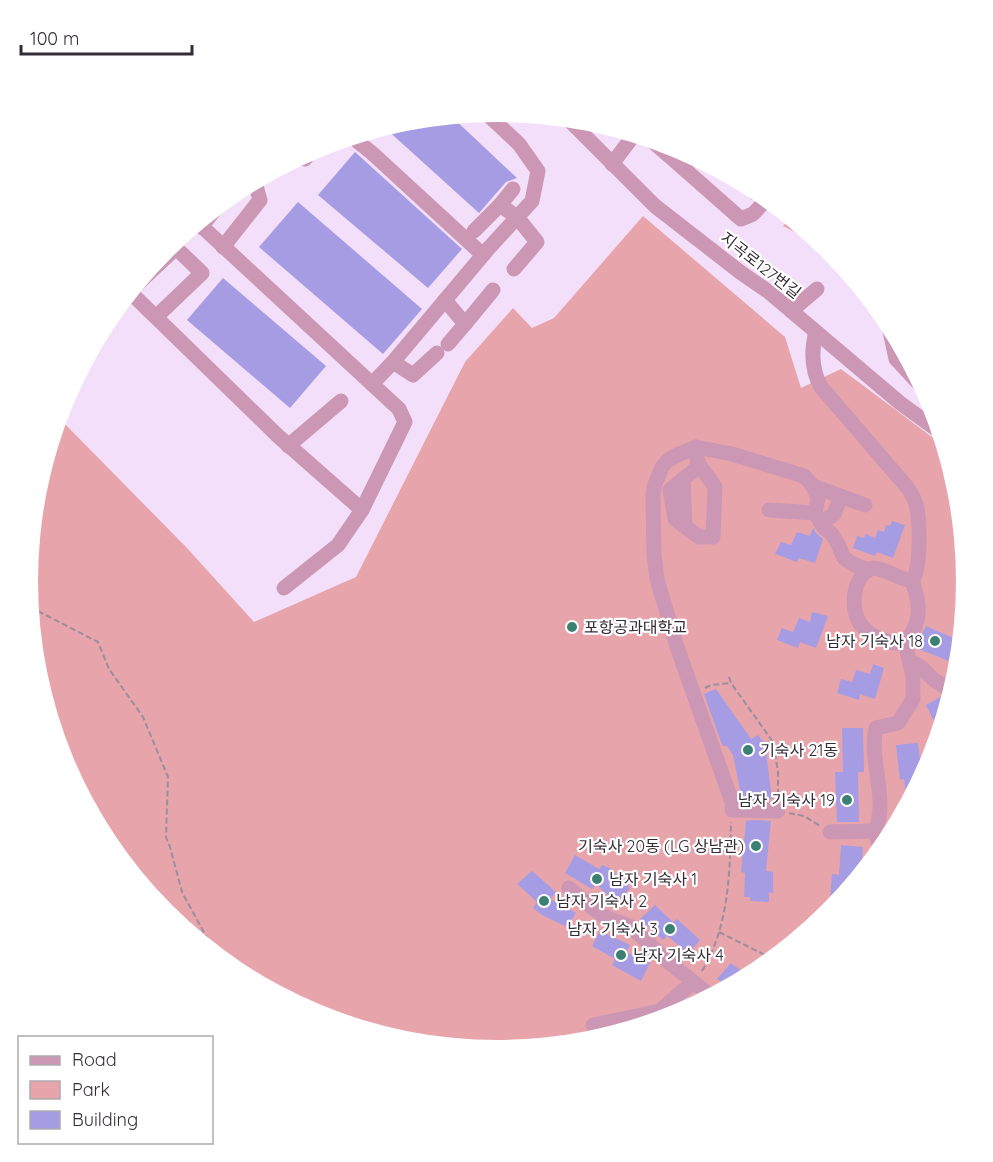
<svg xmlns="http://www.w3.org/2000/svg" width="993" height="1162" viewBox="0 0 993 1162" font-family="Quicksand,'Noto Sans KR',sans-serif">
  <rect width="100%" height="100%" fill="#f3dff9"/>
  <g fill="#e7a5ab">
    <polygon points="643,216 785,337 801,388 841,369 944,446 957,490 966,581 957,673 930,761 887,842 828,913 757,972 676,1015 588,1042 496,1050 405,1041 317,1015 235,971 164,913 106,842 63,760 36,672 27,581 36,489 58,417 187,548 254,622 356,577 465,362 513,308 532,328 554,318"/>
    <polygon points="791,218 827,248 783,226"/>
  </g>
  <g fill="#a69ce4">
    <polygon points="451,116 517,178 506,182 479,213 384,127 405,120"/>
    <polygon points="355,152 462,249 428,288 318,195"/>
    <polygon points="733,178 758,191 760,193 752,200 732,179"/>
    <polygon points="298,202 422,309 383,354 259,247"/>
    <polygon points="223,278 326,366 290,408 187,320"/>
    <polygon points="892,521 905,525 893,558 877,552 875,556 853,548 857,536 864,538 865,534 875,538 878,530 884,532 886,525 890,526"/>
    <polygon points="813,528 816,533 823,539 815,563 799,558 797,562 775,554 781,542 791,545 797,532 810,536"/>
    <polygon points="812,612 828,616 816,648 800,642 798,648 777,640 782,628 793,632 799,618 810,622"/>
    <polygon points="926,626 960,641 958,661 951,656 949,661 916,648 916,645"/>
    <polygon points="873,664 884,668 875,699 860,694 859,700 837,693 841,679 852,682 856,670 870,674"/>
    <polygon points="716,689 751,739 758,735 765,744 772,799 760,801 742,800 733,755 727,746 723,746 721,742 704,694"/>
    <polygon points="942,696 948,702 939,731 926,705"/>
    <polygon points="842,728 863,728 864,772 858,772 859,822 837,822 835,772 843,772"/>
    <polygon points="918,743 922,776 907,804 904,779 900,780 896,745"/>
    <polygon points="755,820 771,821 766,871 773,872 773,893 769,892 769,902 750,901 750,897 744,897 745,873 741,872 746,821"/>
    <polygon points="841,845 863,847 861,874 829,912 832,874 839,875"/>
    <polygon points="575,855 599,869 602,865 610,868 630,888 616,903 596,884 592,889 565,873"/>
    <polygon points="532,871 556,892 550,899 576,913 567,927 542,915 533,908 537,902 517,884"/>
    <polygon points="655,905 673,922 677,919 700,940 689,953 667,936 663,940 640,919"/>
    <polygon points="600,931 630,945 626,952 650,963 641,981 612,965 615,959 592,946"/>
    <polygon points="731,963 748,976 728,987 717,979"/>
  </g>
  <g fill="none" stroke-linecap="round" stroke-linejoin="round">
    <g stroke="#9b8da0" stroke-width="2" stroke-dasharray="6 3" stroke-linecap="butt">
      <polyline points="30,607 98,642 109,669 143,717 168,777 166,837 170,847 182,892 207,938 214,949 229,966"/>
      <polyline points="729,677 731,683 773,742 778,772 778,798"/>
      <polyline points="705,688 711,685 731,683"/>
      <polyline points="765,744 773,742"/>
      <polyline points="789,813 804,816 820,826"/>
      <polyline points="863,870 864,870"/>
      <polyline points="719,932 773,959"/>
      <path d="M702,971C729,926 730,873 731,822"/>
    </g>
    <g stroke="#cc97b4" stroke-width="15">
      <polyline points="567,118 655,206 740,272 769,292 900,403 940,432"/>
      <polyline points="352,137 372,153 483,255"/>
      <polyline points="651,140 682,167 693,156"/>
      <polyline points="302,155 305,159 312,150"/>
      <polyline points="612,164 634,135"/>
      <polyline points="682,167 741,219 753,214 767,199"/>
      <polyline points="500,205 513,189"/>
      <polyline points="197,222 372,384 393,362 488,249 532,201 538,171 519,144 486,113"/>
      <polyline points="201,227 220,203"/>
      <polyline points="474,231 500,205 517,217 537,242 514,269"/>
      <polyline points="223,247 260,200 256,186 245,186"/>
      <polyline points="132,289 176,248 202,273 156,317"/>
      <polyline points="130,292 278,436 362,510"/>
      <polyline points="445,300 465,324 493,290"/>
      <polyline points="791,311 817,289"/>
      <polyline points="888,322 896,359 923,388"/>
      <path d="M816,332C811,351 811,369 821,387L907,487C912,494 916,501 917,509C920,524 921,570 912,581"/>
      <polyline points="448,344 465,324"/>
      <polyline points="393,362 413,375 437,353"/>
      <polyline points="288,446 341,401"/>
      <polyline points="696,447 698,467 670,490 675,519 699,537 713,537 715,487 698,463"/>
      <polyline points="683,479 685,526"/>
      <polyline points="813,486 865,505"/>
      <polyline points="769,510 815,513"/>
      <polyline points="821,523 834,514 841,496"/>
      <path d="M873,568C887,569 898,579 912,581C921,605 922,622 905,643C890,644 871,638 862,626C849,611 852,575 873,568Z"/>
      <polyline points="284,588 338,545 362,510 405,422 399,409 372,384"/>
      <path d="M911,666L916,664C924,668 926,673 933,679C938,683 946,687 951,691"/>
      <polyline points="778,811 732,810 732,802 677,647 657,579 654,555 653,496 654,487 662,467 667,461 677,455 696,447 732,454 804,476 813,486 818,498 815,513 824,528 831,533 838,544 844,558 853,564 868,570"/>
      <polyline points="830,832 876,831"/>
      <path d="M881,849C872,831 879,826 880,808C881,782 870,752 876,728L898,723L913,699V676L905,643"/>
      <path d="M569,888C580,897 591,908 602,915C612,922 624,922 633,928L667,961L711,996"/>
      <polyline points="593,1025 660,1011 693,982"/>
    </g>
  </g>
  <g fill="#3c8073" stroke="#fff" stroke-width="2">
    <circle cx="572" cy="627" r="6"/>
    <circle cx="935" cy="641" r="6"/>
    <circle cx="748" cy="750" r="6"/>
    <circle cx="847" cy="800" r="6"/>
    <circle cx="756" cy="846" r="6"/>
    <circle cx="597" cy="879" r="6"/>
    <circle cx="544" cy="901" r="6"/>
    <circle cx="670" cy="929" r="6"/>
    <circle cx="621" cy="955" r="6"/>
  </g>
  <g text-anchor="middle" stroke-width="4.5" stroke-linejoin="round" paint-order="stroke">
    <g font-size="16" fill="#342d37" stroke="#fff">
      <text transform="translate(761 265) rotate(38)" y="6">지곡로127번길</text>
    </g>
    <g font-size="16" fill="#342d37" stroke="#fff" text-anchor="start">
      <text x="584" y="633">포항공과대학교</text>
      <text x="923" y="647" text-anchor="end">남자 기숙사 18</text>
      <text x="760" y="756">기숙사 21동</text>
      <text x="835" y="806" text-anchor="end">남자 기숙사 19</text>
      <text x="744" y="852" text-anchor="end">기숙사 20동 (LG 상남관)</text>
      <text x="609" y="885">남자 기숙사 1</text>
      <text x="556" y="907">남자 기숙사 2</text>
      <text x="658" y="935" text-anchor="end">남자 기숙사 3</text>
      <text x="633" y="961">남자 기숙사 4</text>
    </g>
  </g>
  <path d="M0 0H993V1162H0ZM38 581a459 459 0 1 1 918 0a459 459 0 1 1-918 0Z" fill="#fff" fill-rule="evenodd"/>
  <rect x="18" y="1036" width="195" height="108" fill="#ffffff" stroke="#aeabaf" stroke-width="1.5"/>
  <rect x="30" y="1056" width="30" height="9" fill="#cc97b4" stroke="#aeabaf" stroke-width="1.5"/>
  <text x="72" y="1066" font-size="18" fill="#342d37">Road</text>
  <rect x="30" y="1081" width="30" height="18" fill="#e7a5ab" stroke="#aeabaf" stroke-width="1.5"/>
  <text x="72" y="1096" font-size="18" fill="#342d37">Park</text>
  <rect x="30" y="1111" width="30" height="18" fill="#a69ce4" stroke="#aeabaf" stroke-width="1.5"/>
  <text x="72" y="1126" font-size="18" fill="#342d37">Building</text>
  <path d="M21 45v9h171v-9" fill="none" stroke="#342d37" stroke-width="3"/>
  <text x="30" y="45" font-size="18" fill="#342d37" stroke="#ffffff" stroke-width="4.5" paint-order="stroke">100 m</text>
</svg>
